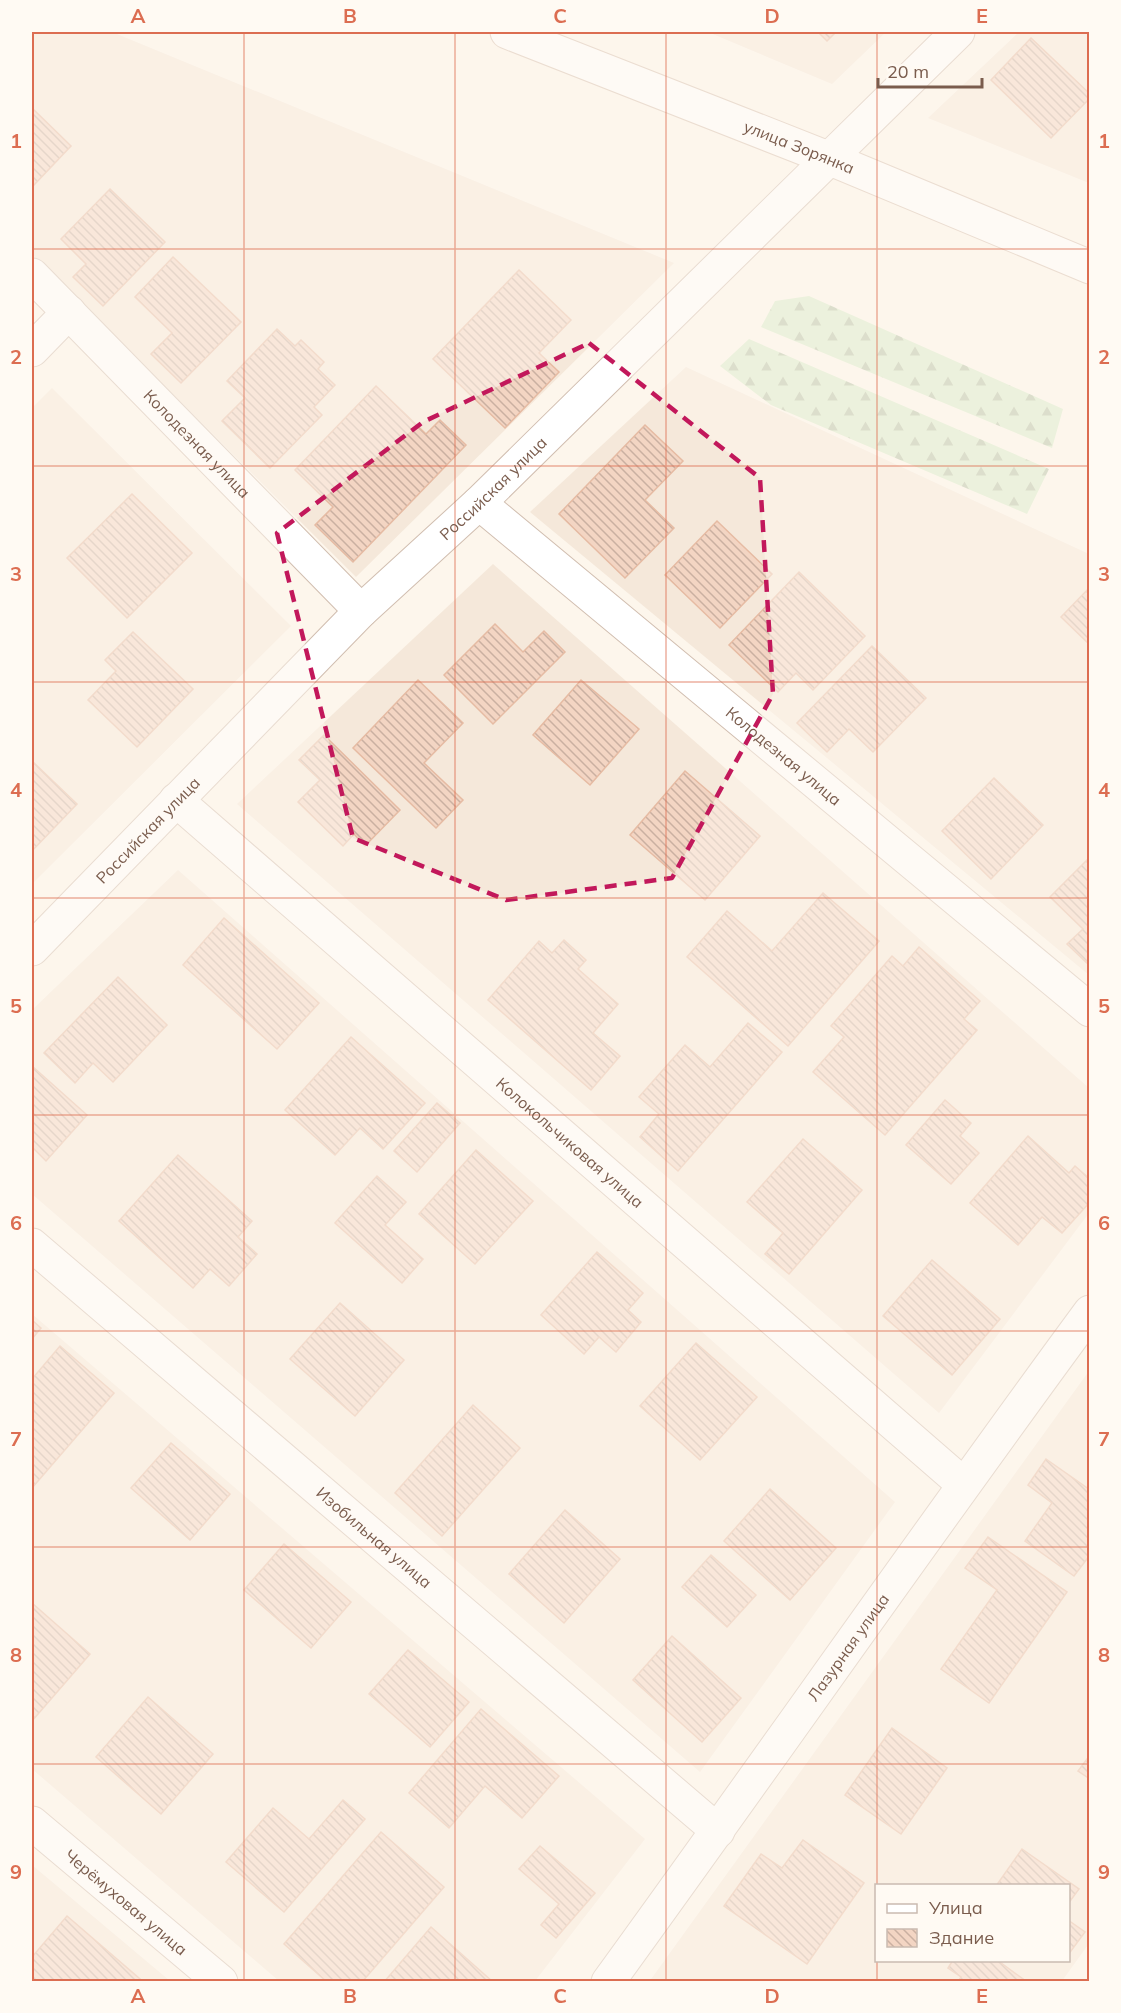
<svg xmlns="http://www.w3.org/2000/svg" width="1121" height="2013" viewBox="0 0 1121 2013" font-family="Mulish,sans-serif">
  <defs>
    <pattern id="forest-firs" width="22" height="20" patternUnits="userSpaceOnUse" patternTransform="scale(1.5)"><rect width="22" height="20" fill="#d8ecc9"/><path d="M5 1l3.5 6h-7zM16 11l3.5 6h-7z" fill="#b4c2a5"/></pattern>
    <pattern id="building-back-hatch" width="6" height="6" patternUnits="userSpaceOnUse" patternTransform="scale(1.5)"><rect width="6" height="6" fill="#f3d5c3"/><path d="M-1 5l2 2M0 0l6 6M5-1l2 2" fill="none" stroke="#cab0a1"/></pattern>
  </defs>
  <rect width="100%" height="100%" fill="#fdf6ec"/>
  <g fill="#f5e8da" fill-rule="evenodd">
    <polygon points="32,32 112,32 674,263 356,577 32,254"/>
    <polygon points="708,32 886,32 832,84"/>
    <polygon points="1019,32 1089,32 1089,183 928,118"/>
    <polygon points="686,367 1089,554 1089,975 530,512"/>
    <polygon points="52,388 291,626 32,884 32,408"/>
    <polygon points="493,564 1089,1088 1089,1213 939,1413 237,804"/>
    <polygon points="178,870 895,1502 700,1772 32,1194 32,1010"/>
    <polygon points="32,1314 645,1839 535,1981 279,1981 32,1769"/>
    <path d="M1089,1371L1090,1942L1062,1981L649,1982ZM876,1886H1068V1960H876Z"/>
    <polygon points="32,1865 170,1981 32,1981"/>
  </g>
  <g fill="url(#forest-firs)">
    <polygon points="809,296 1063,409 1052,448 761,327 775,301"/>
    <polygon points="749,339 1049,469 1027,514 771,405 720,366"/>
  </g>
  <g fill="url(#building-back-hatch)" stroke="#e6bba3" stroke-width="1.5">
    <polygon points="818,32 836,32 827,41"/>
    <polygon points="1031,38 1090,94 1090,98 1051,138 991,80"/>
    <polygon points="32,108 71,146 32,187"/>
    <polygon points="110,189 165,242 103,306 73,277 86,264 61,239"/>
    <polygon points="173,257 241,322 181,383 151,354 172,333 135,297"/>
    <polygon points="519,270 571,320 539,353 559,372 505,428 433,359"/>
    <polygon points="277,329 295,346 301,340 324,362 318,369 335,385 314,407 322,415 270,468 222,421 245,398 227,381"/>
    <polygon points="376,386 426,434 440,420 466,445 353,562 315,525 333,507 295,470"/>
    <polygon points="645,425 683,461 645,500 674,528 625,578 559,514"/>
    <polygon points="132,494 192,553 127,618 67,558"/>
    <polygon points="717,521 772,574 720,628 665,575"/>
    <polygon points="799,572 865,636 813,690 796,673 778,692 729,645"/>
    <polygon points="1090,587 1090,645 1061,617"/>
    <polygon points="495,624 523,652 544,631 565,652 493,724 444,675"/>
    <polygon points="133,632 193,689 137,747 88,700 116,671 105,660"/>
    <polygon points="872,646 926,698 873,752 849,729 827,752 797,723"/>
    <polygon points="418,680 463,723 424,763 463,800 436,828 353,748"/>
    <polygon points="581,680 639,729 590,785 533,735"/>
    <polygon points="324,735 400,810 365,846 354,834 343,846 298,802 320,780 299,760"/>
    <polygon points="32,761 77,804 32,851"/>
    <polygon points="685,771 760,836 705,900 630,835"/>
    <polygon points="994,778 1043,825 991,879 942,831"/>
    <polygon points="1090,857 1090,966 1067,944 1083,929 1050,897"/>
    <polygon points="823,893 879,941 788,1046 687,957 727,911 772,951"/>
    <polygon points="224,918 319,1003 277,1049 183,965"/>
    <polygon points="564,940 586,960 578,969 618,1004 593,1033 620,1056 591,1090 488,1000 539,941 552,953"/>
    <polygon points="919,947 980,1001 964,1019 977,1030 885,1135 813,1072 844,1037 831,1026 892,956 903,966"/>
    <polygon points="118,977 167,1025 113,1082 93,1063 75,1083 44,1053"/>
    <polygon points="748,1023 782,1052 678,1171 640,1137 659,1114 639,1097 685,1045 710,1067"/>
    <polygon points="351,1037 425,1103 383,1149 360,1128 335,1155 285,1110"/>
    <polygon points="32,1066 87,1115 46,1161 32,1147"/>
    <polygon points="945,1100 971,1123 960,1136 979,1153 951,1184 906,1145"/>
    <polygon points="437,1103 460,1123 417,1172 394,1151"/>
    <polygon points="1028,1136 1069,1173 1075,1166 1090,1179 1090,1202 1062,1233 1042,1217 1018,1245 970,1203"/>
    <polygon points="803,1139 862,1190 789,1274 765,1254 783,1233 747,1202"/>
    <polygon points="476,1150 533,1201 475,1264 419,1214"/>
    <polygon points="178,1155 252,1221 238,1237 257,1254 229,1286 210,1269 193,1288 119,1221"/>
    <polygon points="377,1176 406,1202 385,1225 423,1259 402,1283 335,1223"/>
    <polygon points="597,1252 643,1293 628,1310 641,1322 616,1352 599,1337 584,1354 541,1315"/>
    <polygon points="932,1260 1000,1319 952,1375 883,1316"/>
    <polygon points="340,1303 404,1360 355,1416 290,1359"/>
    <polygon points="32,1320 41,1328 32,1339"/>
    <polygon points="696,1343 757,1397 700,1460 640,1406"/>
    <polygon points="60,1346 114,1393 32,1488 32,1426 33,1424 32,1422 32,1379"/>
    <polygon points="473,1405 520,1448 442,1536 395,1493"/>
    <polygon points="171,1443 230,1494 190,1540 131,1488"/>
    <polygon points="1046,1459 1090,1490 1090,1555 1074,1576 1025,1541 1052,1503 1028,1485"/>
    <polygon points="770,1489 836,1548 790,1600 724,1541"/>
    <polygon points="565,1510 620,1559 564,1623 509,1574"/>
    <polygon points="988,1537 1067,1592 989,1703 941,1669 997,1590 965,1568"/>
    <polygon points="284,1544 351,1602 311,1648 244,1590"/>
    <polygon points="711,1555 756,1595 727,1627 682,1587"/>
    <polygon points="32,1603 90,1654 32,1721"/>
    <polygon points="672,1636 741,1698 702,1742 633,1680"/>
    <polygon points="408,1650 469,1702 430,1747 369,1694"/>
    <polygon points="148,1697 213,1754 161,1814 96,1757"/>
    <polygon points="481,1709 559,1776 522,1818 485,1786 449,1828 409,1793"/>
    <polygon points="892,1728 947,1768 901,1834 845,1795"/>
    <polygon points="1090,1755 1090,1779 1078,1771"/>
    <polygon points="343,1800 365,1819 284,1912 226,1862 273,1808 309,1839"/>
    <polygon points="381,1832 444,1887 362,1982 327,1982 284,1944"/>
    <polygon points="803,1840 864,1883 807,1964 724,1906 761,1854 782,1868"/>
    <polygon points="540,1846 595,1893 556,1938 541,1925 559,1904 519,1869"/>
    <polygon points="1022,1849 1079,1889 1068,1904 1068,1886 996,1886"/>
    <polygon points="67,1916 140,1979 138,1982 32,1982 32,1957"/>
    <polygon points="1068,1920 1085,1932 1068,1955"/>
    <polygon points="431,1927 493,1982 384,1982"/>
    <polygon points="953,1960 997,1960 1023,1979 1021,1982 958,1982 961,1977 948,1968"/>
  </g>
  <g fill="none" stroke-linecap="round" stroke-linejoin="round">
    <g stroke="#d1beb0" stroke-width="35">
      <g id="street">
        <path id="s1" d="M32,275L361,611"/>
        <polyline points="32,350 69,312"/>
        <path id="s2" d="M479,503L1090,1010"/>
        <path id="s3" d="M176,800L963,1484"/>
        <path id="s4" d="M32,949L361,611L479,503L958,32"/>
        <path id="s5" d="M32,1245L718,1831"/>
        <path id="s6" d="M32,1823L221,1982"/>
        <path id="s7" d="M608,1982C770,1759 927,1533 1090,1312"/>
      </g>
    </g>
    <g stroke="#d6c0b0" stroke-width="35">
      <g id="secondary">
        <path id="s8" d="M507,32L828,158L1090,267"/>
      </g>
    </g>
    <use href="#street" stroke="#fff" stroke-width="33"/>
    <use href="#secondary" stroke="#fff" stroke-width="33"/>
  </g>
  <path d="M0 0H1121V2013H0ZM589,343L760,478L773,694L672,878L506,900L353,838L277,533L423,422Z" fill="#fdf6ec" fill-opacity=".55" fill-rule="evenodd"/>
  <path fill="none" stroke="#c2185b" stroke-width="4.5" stroke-dasharray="12 8" stroke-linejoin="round" d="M589,343L760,478L773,694L672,878L506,900L353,838L277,533L423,422Z"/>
  <path fill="none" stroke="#dc6d51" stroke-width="1.5" stroke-opacity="0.55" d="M244,32V1982M455,32V1982M666,32V1982M877,32V1886M32,249H1090M32,466H1090M32,682H1090M32,898H1090M32,1115H1090M32,1331H1090M32,1547H1090M32,1764H1090M877,1960V1982"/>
  <g text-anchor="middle" stroke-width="5" stroke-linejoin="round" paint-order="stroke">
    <g font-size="16" fill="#7a5c4d" stroke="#fffaf3">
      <text dy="6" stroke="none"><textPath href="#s8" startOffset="314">улица Зорянка</textPath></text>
      <text dy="6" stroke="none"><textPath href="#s1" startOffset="236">Колодезная улица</textPath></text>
      <text dy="6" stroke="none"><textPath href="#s4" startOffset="652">Российская улица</textPath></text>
      <text dy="6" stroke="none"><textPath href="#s2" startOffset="396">Колодезная улица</textPath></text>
      <text dy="6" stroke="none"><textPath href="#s4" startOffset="166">Российская улица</textPath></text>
      <text dy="6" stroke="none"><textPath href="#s3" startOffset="522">Колокольчиковая улица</textPath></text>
      <text dy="6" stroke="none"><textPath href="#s5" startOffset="450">Изобильная улица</textPath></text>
      <text dy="6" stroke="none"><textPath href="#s7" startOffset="412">Лазурная улица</textPath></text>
      <text dy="6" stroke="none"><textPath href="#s6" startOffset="123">Черёмуховая улица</textPath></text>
    </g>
  </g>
  <rect width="1121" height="2013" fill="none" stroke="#fffaf3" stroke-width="66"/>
  <rect x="875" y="1884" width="195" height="78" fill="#fffaf3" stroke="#cabbb1" stroke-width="1.5"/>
  <rect x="887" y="1904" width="30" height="9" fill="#ffffff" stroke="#cabbb1" stroke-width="1.5"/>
  <text x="929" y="1914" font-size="18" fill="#7a5c4d">Улица</text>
  <rect x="887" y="1929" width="30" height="18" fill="url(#building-back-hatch)" stroke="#cabbb1" stroke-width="1.5"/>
  <text x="929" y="1944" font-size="18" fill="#7a5c4d">Здание</text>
  <path d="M878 78v9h104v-9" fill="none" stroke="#7a5c4d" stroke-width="3"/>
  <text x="887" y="78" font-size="18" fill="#7a5c4d" stroke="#fffaf3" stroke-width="4.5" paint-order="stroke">20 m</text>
  <rect x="33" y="33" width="1055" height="1947" fill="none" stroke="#dc6d51" stroke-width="2"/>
  <g font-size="20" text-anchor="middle" font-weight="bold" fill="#dc6d51">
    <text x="138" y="23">A</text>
    <text x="350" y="23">B</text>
    <text x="560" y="23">C</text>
    <text x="772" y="23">D</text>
    <text x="982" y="23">E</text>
    <text x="16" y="148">1</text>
    <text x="1104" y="148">1</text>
    <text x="16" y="364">2</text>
    <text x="1104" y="364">2</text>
    <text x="16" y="581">3</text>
    <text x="1104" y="581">3</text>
    <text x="16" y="797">4</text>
    <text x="1104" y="797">4</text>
    <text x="16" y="1013">5</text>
    <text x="1104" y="1013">5</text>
    <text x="16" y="1230">6</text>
    <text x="1104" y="1230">6</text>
    <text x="16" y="1446">7</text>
    <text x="1104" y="1446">7</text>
    <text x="16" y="1662">8</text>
    <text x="1104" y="1662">8</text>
    <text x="16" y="1879">9</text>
    <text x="1104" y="1879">9</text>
    <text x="138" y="2003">A</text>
    <text x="350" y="2003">B</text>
    <text x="560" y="2003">C</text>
    <text x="772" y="2003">D</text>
    <text x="982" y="2003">E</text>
  </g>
</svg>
